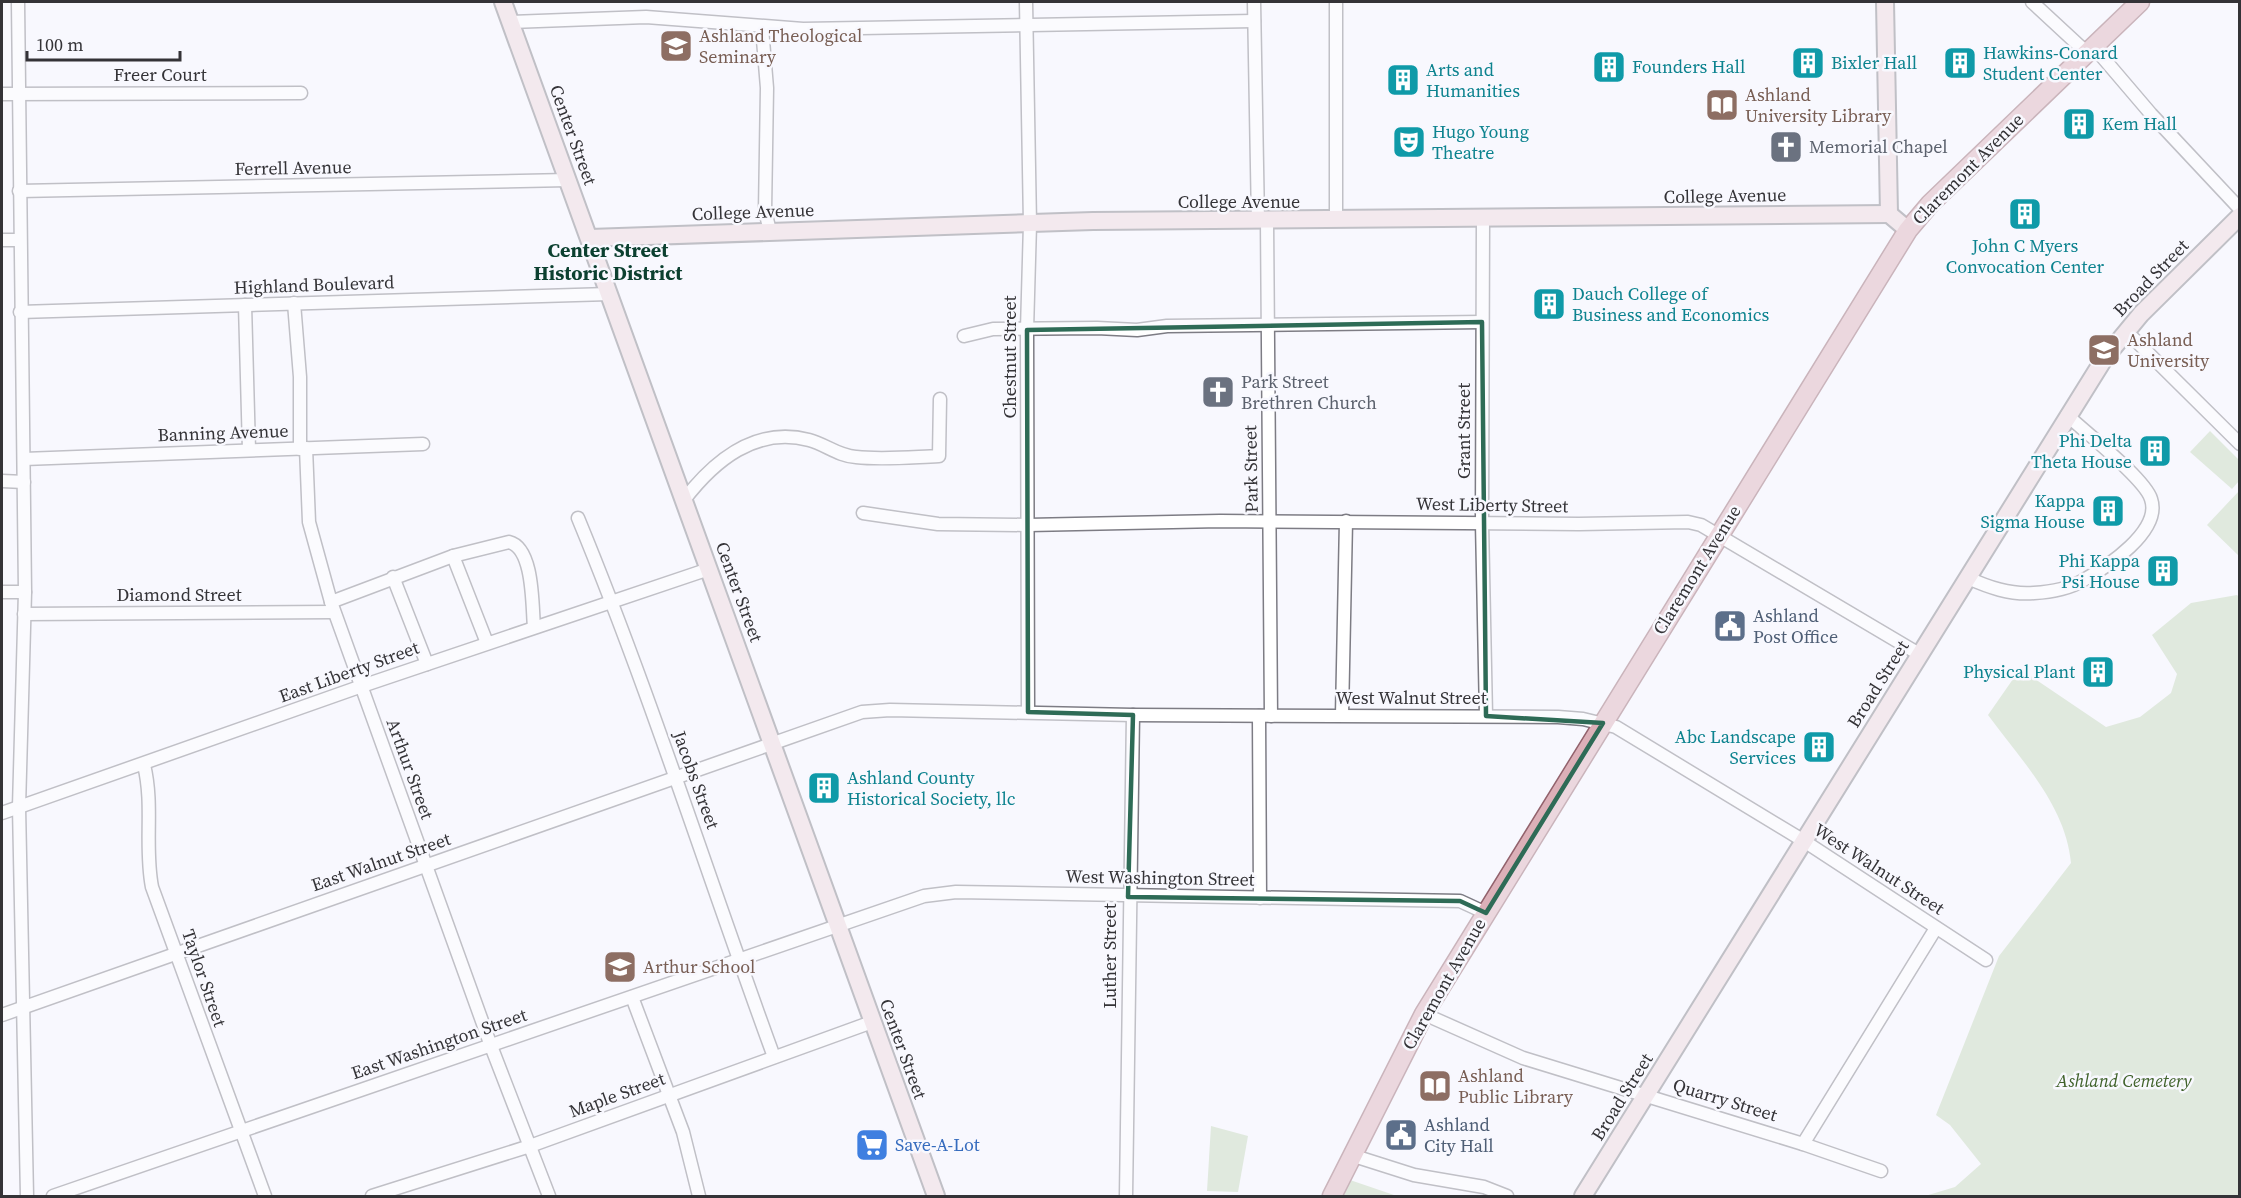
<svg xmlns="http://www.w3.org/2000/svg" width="2241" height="1198" viewBox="0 0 2241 1198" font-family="'Source Serif 4',serif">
  <rect width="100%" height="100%" fill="#f8f8fe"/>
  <g fill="#c3d7b9">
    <polygon points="2210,431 2239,460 2239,481 2232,489 2190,452"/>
    <polygon points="2239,491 2239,556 2207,525"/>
    <path d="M2237,595L2240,598L2239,1196H1925L1955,1187L1981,1164L1950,1125L1936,1115L1999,956L2071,863C2066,806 2021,760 1988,715L2020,669L2106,727L2140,717L2171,693L2177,674L2152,635L2191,603Z"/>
    <polygon points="1211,1126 1248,1136 1238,1192 1207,1191"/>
    <polygon points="1350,1180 1394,1195 1394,1196 1343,1196"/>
  </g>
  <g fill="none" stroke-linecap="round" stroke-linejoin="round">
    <g stroke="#7d7c84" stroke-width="15">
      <g id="street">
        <polyline points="18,2 25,592 19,807 27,1196"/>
        <polyline points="1026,2 1030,224 1027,330 1028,712"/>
        <polyline points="1254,2 1258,221"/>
        <polyline points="1336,2 1336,220"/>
        <polyline points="2032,2 2086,52"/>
        <polyline points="511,22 646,17 803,29 1254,21"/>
        <polyline points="762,28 767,88 765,211 770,231"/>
        <polyline points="2093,46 2151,114 2240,209"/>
        <polyline points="2,94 301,93"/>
        <polyline points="19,191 568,180"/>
        <polyline points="1483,218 1482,523 1486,716"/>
        <polyline points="1267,221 1271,716"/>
        <polyline points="2,240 19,240"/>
        <polyline points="294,303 300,377 300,449"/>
        <polyline points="245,305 249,450"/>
        <polyline points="20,312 609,294"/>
        <polyline points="2126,331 2240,444"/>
        <polyline points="964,336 993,329 1097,328 1137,330 1167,326 1482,322"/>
        <polyline points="306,448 309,522 331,602 491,1046 549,1196"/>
        <polyline points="24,459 423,444"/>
        <polyline points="2,481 24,482"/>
        <path d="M684,500C714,461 755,426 809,440C825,444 838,456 856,457C883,460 912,457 939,456L940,399"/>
        <polyline points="863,513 938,524 1028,525 1220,521 1579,524 1688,522 1701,525 1919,654"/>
        <path d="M578,518C651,695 708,877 774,1057"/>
        <polyline points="453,556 487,643"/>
        <polyline points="393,577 427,664"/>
        <path d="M1968,578C1988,587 2010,595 2034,593C2050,592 2068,589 2082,581C2107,567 2162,531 2151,499C2145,479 2085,432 2067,415"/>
        <polyline points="2,592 25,592"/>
        <path d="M331,602L453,556L509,542C534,548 532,606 534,627"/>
        <polyline points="24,614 334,612"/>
        <polyline points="1342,715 1346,521"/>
        <polyline points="1259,716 1260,898"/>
        <path d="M144,765C154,806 144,846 152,887L265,1196"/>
        <polyline points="2,813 362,686 709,569"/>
        <polyline points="632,997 683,1132 699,1196"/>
        <polyline points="1424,1014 1523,1058 1803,1144 1881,1171"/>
        <polyline points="2,1015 862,712 890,710 1133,715 1558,717 1583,719 1616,727 1804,841 1986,960"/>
        <polyline points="1803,1144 1936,928"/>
        <polyline points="1351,1155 1414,1175 1484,1187 1507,1196"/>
        <polyline points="53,1196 924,896 956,892 1460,901 1486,913"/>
        <polyline points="372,1196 530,1146 872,1022"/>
        <polyline points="1126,1196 1133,715"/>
      </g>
    </g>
    <g stroke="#7d7c84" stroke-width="20">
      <g id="secondary">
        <polyline points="503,2 936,1196"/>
        <polyline points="1885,2 1889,214 1908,230"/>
        <polyline points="590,238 1093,221 1889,214"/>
        <polyline points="1583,1196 2104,359 2141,314 2240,216"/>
      </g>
    </g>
    <g stroke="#92626c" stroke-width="21">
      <polyline id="primary" points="1332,1196 1424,1014 1908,230 1930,204 2140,2"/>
    </g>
    <use href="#street" stroke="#fff" stroke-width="12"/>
    <use href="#secondary" stroke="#edd8db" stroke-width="16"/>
    <use href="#primary" stroke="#dcb0b8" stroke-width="18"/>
  </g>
  <path d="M0 0H2241V1198H0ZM1482,322L1486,716L1603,723L1486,913L1460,901L1128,897L1133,715L1028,712L1027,330Z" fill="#f8f8fe" fill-opacity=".55" fill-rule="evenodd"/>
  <path fill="none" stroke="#2e6b56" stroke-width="4.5" stroke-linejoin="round" d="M1482,322L1486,716L1603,723L1486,913L1460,901L1128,897L1133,715L1028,712L1027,330Z"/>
  <defs>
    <g id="university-square" transform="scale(1.725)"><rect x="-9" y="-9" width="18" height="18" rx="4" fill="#8d6e63" stroke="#f8f8fe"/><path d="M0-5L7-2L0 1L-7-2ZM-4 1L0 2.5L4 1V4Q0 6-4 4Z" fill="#fff"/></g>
    <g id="building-square" transform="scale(1.725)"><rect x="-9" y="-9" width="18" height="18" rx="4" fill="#0f9aa8" stroke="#f8f8fe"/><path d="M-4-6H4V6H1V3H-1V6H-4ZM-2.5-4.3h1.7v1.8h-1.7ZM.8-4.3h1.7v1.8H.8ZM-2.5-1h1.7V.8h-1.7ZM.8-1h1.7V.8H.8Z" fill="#fff"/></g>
    <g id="library-square" transform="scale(1.725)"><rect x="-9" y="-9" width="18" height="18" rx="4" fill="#8d6e63" stroke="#f8f8fe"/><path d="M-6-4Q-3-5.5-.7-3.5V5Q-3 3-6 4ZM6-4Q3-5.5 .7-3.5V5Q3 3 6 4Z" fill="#fff"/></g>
    <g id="theatre-square" transform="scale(1.725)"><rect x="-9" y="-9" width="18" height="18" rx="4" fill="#0f9aa8" stroke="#f8f8fe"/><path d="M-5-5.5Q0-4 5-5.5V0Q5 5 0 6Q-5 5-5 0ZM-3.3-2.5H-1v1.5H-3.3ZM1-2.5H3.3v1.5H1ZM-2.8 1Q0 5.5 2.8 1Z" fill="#fff"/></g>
    <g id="church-square" transform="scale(1.725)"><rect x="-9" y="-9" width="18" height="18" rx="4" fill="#6b7280" stroke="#f8f8fe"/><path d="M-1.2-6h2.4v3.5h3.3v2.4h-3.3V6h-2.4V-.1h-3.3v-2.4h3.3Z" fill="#fff"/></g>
    <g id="civic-square" transform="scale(1.725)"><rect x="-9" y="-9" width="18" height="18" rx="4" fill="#5c6f8a" stroke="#f8f8fe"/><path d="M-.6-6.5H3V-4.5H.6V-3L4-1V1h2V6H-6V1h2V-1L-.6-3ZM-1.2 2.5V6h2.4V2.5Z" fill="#fff"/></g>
    <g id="school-square" transform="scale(1.725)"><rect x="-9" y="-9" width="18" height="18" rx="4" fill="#8d6e63" stroke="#f8f8fe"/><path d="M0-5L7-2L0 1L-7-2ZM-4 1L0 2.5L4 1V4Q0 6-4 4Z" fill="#fff"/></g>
    <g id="supermarket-square" transform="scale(1.725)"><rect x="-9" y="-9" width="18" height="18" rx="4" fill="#3f7fe0" stroke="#f8f8fe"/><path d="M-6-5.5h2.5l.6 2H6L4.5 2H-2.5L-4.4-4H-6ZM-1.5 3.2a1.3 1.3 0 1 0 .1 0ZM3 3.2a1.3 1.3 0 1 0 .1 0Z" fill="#fff"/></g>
  </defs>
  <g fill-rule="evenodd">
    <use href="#university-square" x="676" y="46"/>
    <use href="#building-square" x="1808" y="63"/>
    <use href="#building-square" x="1960" y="63"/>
    <use href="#building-square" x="1609" y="67"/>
    <use href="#building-square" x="1403" y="80"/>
    <use href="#library-square" x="1722" y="105"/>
    <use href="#building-square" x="2079" y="124"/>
    <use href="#theatre-square" x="1409" y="142"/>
    <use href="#church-square" x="1786" y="147"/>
    <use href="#building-square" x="2025" y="214"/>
    <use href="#building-square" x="1549" y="304"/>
    <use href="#university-square" x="2104" y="350"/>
    <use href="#church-square" x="1218" y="392"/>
    <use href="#building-square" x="2155" y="451"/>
    <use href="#building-square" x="2108" y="511"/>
    <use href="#building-square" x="2163" y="571"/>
    <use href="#civic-square" x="1730" y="626"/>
    <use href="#building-square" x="2098" y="672"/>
    <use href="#building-square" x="1819" y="747"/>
    <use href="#building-square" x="824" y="788"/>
    <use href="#school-square" x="620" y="967"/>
    <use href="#library-square" x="1435" y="1086"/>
    <use href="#civic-square" x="1401" y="1135"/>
    <use href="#supermarket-square" x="872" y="1145"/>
  </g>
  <g text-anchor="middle" stroke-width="5" stroke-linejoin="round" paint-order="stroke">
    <g font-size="18" fill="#785e54" stroke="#f8f8fe" text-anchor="start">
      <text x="699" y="42">Ashland Theological<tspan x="699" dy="21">Seminary</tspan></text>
      <text x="1745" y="101">Ashland<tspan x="1745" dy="21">University Library</tspan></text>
      <text x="2127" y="346">Ashland<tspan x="2127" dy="21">University</tspan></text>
      <text x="643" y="973">Arthur School</text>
      <text x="1458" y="1082">Ashland<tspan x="1458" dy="21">Public Library</tspan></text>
    </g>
    <g font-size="18" fill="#0d838f" stroke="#f8f8fe" text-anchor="start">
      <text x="1983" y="59">Hawkins-Conard<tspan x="1983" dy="21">Student Center</tspan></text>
      <text x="1831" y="69">Bixler Hall</text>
      <text x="1632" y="73">Founders Hall</text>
      <text x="1426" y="76">Arts and<tspan x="1426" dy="21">Humanities</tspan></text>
      <text x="2102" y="130">Kem Hall</text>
      <text x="1432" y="138">Hugo Young<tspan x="1432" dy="21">Theatre</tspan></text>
      <text x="2025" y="252" text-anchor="middle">John C Myers<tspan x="2025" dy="21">Convocation Center</tspan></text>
      <text x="1572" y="300">Dauch College of<tspan x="1572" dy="21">Business and Economics</tspan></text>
      <text x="2132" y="447" text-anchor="end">Phi Delta<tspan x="2132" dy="21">Theta House</tspan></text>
      <text x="2085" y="507" text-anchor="end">Kappa<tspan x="2085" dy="21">Sigma House</tspan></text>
      <text x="2140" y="567" text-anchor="end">Phi Kappa<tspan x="2140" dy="21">Psi House</tspan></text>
      <text x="2075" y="678" text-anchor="end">Physical Plant</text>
      <text x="1796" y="743" text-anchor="end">Abc Landscape<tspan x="1796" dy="21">Services</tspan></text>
      <text x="847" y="784">Ashland County<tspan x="847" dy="21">Historical Society, llc</tspan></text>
    </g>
    <g font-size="18" fill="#343337" stroke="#f8f8fe">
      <text x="160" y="81">Freer Court</text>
      <text transform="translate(573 135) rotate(70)" y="6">Center Street</text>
      <text transform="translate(293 168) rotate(-1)" y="6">Ferrell Avenue</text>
      <text transform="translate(1968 169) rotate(-45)" y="6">Claremont Avenue</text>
      <text transform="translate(1725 196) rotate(-1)" y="6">College Avenue</text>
      <text x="1239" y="208">College Avenue</text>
      <text transform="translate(753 212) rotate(-2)" y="6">College Avenue</text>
      <text transform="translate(2151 278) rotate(-46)" y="6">Broad Street</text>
      <text transform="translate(314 285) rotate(-2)" y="6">Highland Boulevard</text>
      <text transform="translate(1010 357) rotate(-90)" y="6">Chestnut Street</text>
      <text transform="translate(1464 431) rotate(-90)" y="6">Grant Street</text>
      <text transform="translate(223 433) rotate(-2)" y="6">Banning Avenue</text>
      <text transform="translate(1251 469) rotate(-91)" y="6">Park Street</text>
      <text transform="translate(1492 505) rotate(1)" y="6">West Liberty Street</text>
      <text transform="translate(1697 570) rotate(-58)" y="6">Claremont Avenue</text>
      <text transform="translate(739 592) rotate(70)" y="6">Center Street</text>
      <text x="179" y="601">Diamond Street</text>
      <text transform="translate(349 672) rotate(-20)" y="6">East Liberty Street</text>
      <text transform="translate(1878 684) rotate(-58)" y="6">Broad Street</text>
      <text x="1411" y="704">West Walnut Street</text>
      <text transform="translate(410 769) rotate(70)" y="6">Arthur Street</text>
      <text transform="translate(696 780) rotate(70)" y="6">Jacobs Street</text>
      <text transform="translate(381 862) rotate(-19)" y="6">East Walnut Street</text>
      <text transform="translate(1879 869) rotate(33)" y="6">West Walnut Street</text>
      <text transform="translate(1160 878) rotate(1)" y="6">West Washington Street</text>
      <text transform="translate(1110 956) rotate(-90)" y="6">Luther Street</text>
      <text transform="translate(204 978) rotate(71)" y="6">Taylor Street</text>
      <text transform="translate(1444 984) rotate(-60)" y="6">Claremont Avenue</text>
      <text transform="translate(439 1044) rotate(-19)" y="6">East Washington Street</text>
      <text transform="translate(903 1049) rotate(70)" y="6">Center Street</text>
      <text transform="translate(617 1095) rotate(-20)" y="6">Maple Street</text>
      <text transform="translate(1622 1097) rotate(-58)" y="6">Broad Street</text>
      <text transform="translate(1725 1100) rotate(17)" y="6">Quarry Street</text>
    </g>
    <g font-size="18" fill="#5b616d" stroke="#f8f8fe" text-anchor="start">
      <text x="1809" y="153">Memorial Chapel</text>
      <text x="1241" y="388">Park Street<tspan x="1241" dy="21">Brethren Church</tspan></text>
    </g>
    <g font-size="18" fill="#4e5e75" stroke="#f8f8fe" text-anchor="start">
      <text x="1753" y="622">Ashland<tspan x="1753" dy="21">Post Office</tspan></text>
      <text x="1424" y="1131">Ashland<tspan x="1424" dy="21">City Hall</tspan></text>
    </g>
    <g font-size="18" font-style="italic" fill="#40622b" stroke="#f8f8fe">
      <text x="2124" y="1087">Ashland Cemetery</text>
    </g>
    <g font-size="18" fill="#366cbe" stroke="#f8f8fe" text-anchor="start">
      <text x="895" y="1151">Save-A-Lot</text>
    </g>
    <g font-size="20" font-weight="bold" fill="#0c4030" stroke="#f8f8fe">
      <text x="608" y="257">Center Street<tspan x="608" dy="23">Historic District</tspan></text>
    </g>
  </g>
  <rect width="2241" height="1198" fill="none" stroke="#343337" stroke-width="6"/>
  <path d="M27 51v9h153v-9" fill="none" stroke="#343337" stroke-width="3"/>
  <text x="36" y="51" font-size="18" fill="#343337" stroke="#f8f8fe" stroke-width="4.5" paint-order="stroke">100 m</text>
</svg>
